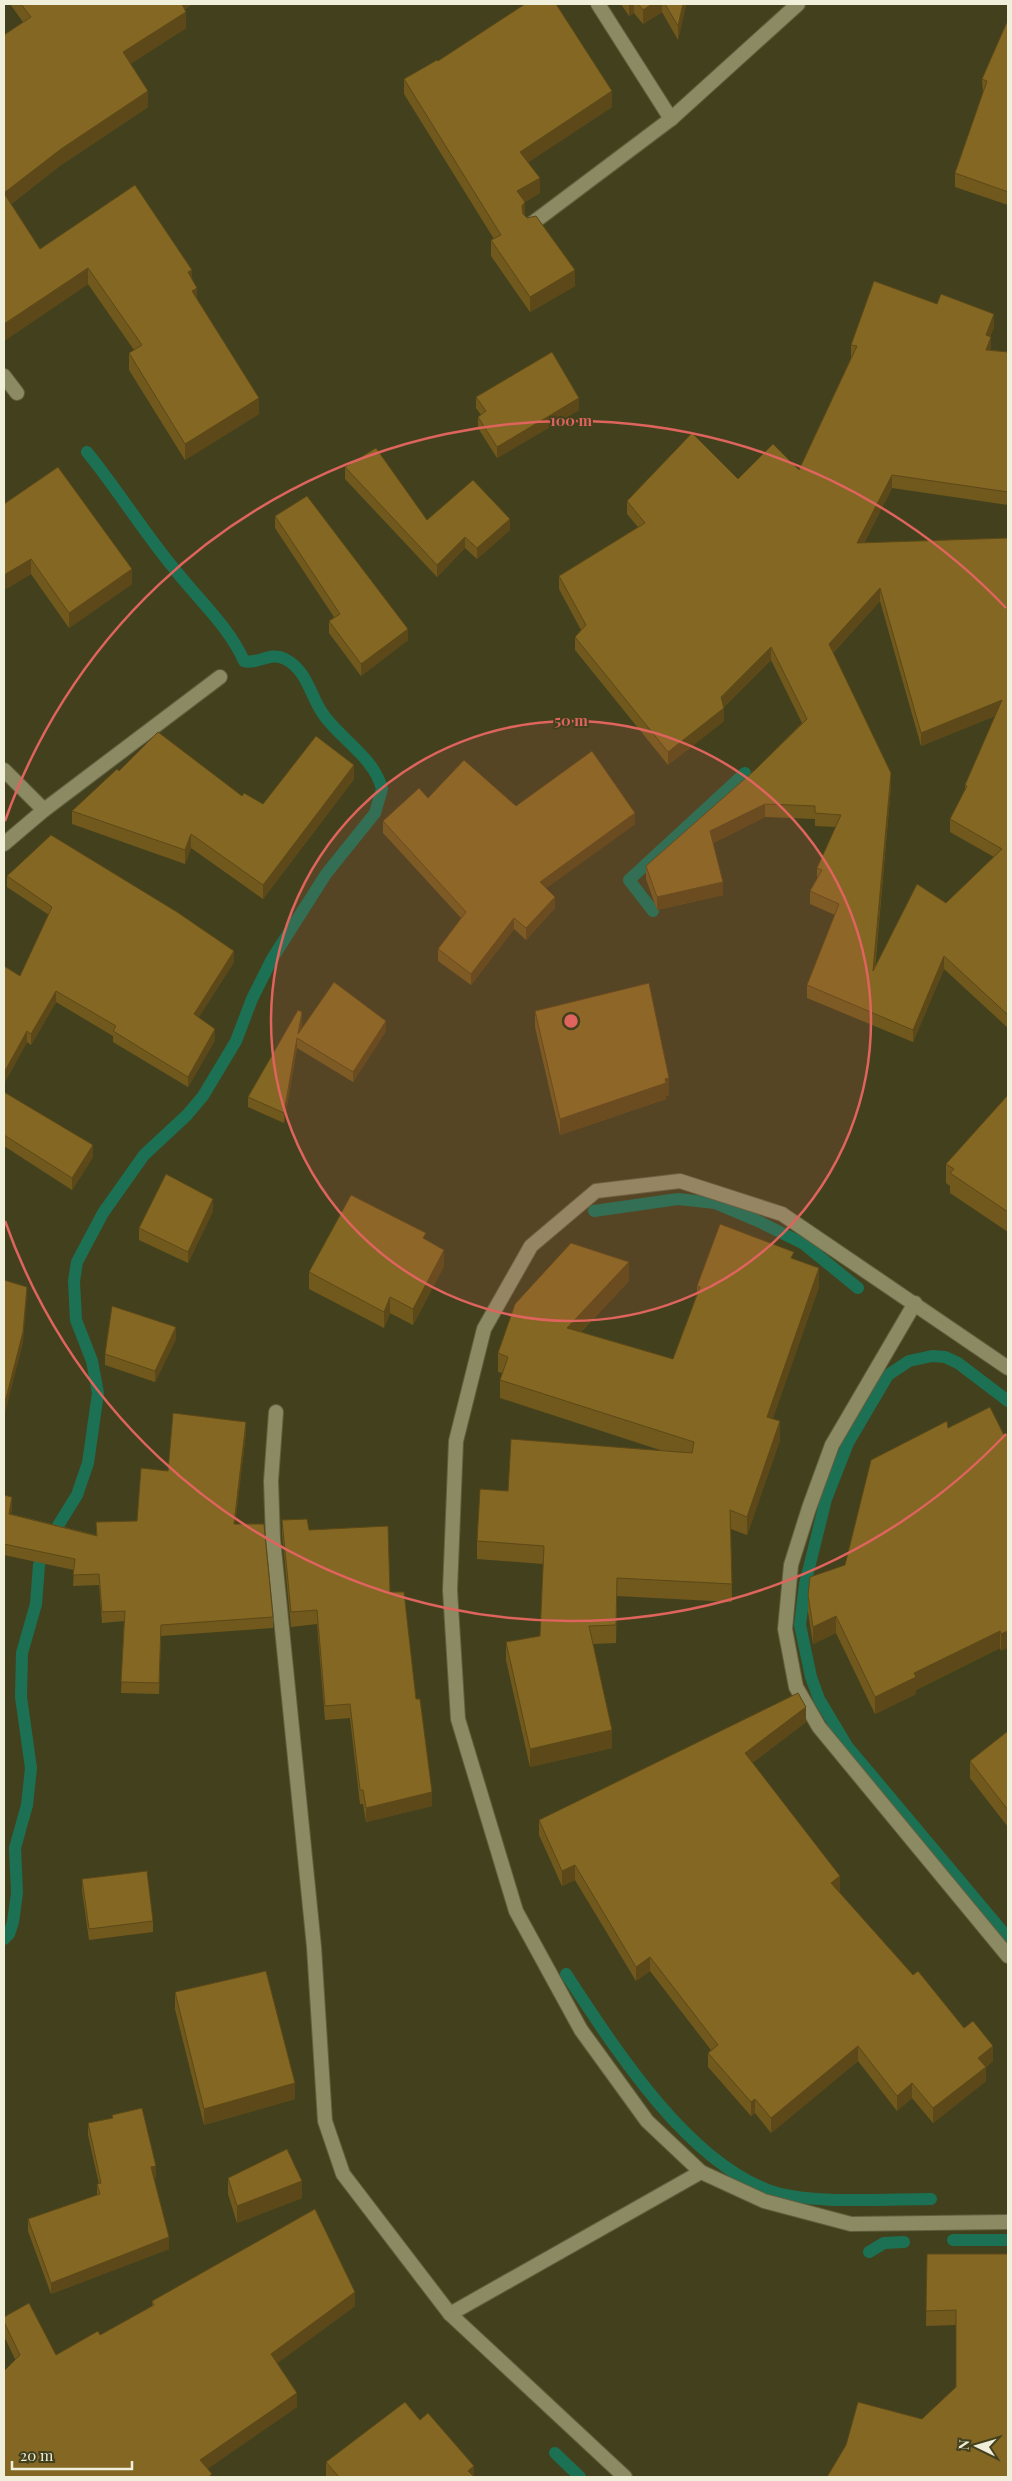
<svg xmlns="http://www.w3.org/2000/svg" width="1012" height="2481" viewBox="0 0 1012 2481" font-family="'Playfair Display',serif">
  <rect width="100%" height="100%" fill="#43411d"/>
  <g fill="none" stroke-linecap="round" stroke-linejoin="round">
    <g stroke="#1c7154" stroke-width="12">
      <polyline points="653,911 629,880 745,773"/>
      <polyline points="594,1211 678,1199 715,1203 760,1222 804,1244 858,1288"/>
      <polyline points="1008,1401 958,1363 945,1357 932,1356 909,1361 888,1375 848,1443 826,1499 805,1584 800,1625 811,1677 819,1699 847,1746 1008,1938"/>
      <path d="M4,1939L9,1934L13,1922L17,1893L15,1848L27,1805L31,1768L21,1697L22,1653L36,1604L39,1565L43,1550L77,1495L88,1463L98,1393L92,1361L76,1320L74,1281L77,1262L103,1213L144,1155L187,1115L203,1096L236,1041L252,999L272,959L326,874L375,813L382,789C374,757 341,740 323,714C310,695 307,670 285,659C270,651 258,665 244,661C229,627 199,600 176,571C144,533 118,490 87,452"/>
      <path d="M566,1974C614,2047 684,2158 768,2190C808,2205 887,2199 931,2199"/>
      <polyline points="953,2240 1008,2240"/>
      <polyline points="869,2252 884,2243 904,2242"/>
      <polyline points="555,2453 580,2477"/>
    </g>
    <g stroke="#615f3e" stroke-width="16">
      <g id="minor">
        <polyline points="598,4 671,119"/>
        <polyline points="530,225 671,119 798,4"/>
        <polyline points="4,376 17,393"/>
        <polyline points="4,770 44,810"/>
        <polyline points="4,844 44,810 220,677"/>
        <polyline points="915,1303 832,1445 809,1508 791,1565 785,1629 796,1687 819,1727 1008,1956"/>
        <polyline points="1008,1368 782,1214 680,1181 596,1191 531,1246 484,1329 456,1441 450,1590 458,1719 516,1911 581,2030 647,2121 701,2172 764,2201 851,2224 1008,2222"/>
        <polyline points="276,1412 271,1481 273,1539 314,1947 325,2121 343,2174 450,2314 625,2477"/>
        <polyline points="450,2314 701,2172"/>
      </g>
    </g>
    <use href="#minor" stroke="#8c8a63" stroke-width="14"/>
  </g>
  <g fill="#71591d" fill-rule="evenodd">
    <polygon points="10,4 192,4 185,9 186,28 130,64 148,107 61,165 11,204 40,249 192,279 197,299 259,414 185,460 129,370 129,353 134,350 88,284 4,341 4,35 23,22"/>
    <polygon points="621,4 687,4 686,5 678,40 662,12 643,24 634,13 629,16"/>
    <polygon points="1008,22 1008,205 955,187 955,173 983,93 982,79"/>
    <polygon points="438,61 612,107 528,162 540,193 525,202 525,216 575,286 530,312 491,256 491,240 494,239 404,94 404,79"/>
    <path d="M994,327L990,337L991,350L1008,352V505L892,488L864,543L1008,538V1028L944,969L913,1042L807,998V985L835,915L810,904V891L817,879V868L836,827L815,826V819L765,817L713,843L723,895L657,910L646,879V866L756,769L802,723L771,660L724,707V721L668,765L575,650V637L581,630L559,589V576L638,527L627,514V501L738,479L799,470L851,358V345ZM880,601L921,746L995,716L965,785V789L950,819V832L994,857L946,903L875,969L891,786L833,653Z"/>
    <polygon points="476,397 579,410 497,458 478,428 478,417 481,415 476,408"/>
    <polygon points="345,467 427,520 510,530 477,559 465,548 437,577 345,479"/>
    <polygon points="4,504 132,584 69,628 31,574 4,590"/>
    <polygon points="275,516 408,640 361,676 329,633 329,621 334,617 275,528"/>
    <polygon points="119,771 242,796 263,804 354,779 263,899 191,848 185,864 72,824 72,811"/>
    <polygon points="428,798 516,806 635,824 546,888 555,908 526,940 514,929 471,985 438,961 438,949 461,918 383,833 383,821"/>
    <polygon points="7,876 234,962 198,1018 215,1040 188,1087 113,1042 113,1036 56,1002 31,1045 27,1042 6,1080 4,1083 4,966 20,976 49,915 7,887"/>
    <polygon points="535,1011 669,1095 666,1096 666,1099 560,1135 535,1027"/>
    <polygon points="302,1022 301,1030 386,1031 353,1082 297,1048 284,1123 248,1107 248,1097"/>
    <polygon points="4,1092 93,1157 72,1190 4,1146"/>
    <polygon points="1008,1095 1008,1232 950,1193 950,1186 946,1183 946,1164"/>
    <polygon points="213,1211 188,1263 139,1240 139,1228"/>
    <polygon points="426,1240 444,1266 413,1325 390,1313 384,1328 309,1289 309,1272"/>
    <polygon points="794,1259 819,1287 772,1419 780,1440 747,1535 731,1529 732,1602 617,1596 616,1643 593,1644 612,1748 530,1767 506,1660 506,1642 540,1636 543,1564 477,1559 477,1541 508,1491 663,1451 500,1398 500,1380 502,1373 498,1372 498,1353 629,1281 581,1332 673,1359 697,1294 697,1286"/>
    <polygon points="176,1339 155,1382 105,1365 105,1354"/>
    <polygon points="948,1428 1004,1435 1001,1651 1000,1648 916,1690 916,1694 875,1714 836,1633 813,1644 808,1612 808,1595 845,1565"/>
    <polygon points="246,1432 235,1524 273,1617 273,1628 161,1636 159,1694 121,1693 124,1621 102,1623 99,1585 73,1586 74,1570 4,1555 4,1495 12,1508 11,1514 96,1535 96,1522 137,1521 168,1471"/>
    <polygon points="282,1520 309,1530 390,1592 416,1699 432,1806 366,1822 363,1804 360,1804 350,1718 325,1720 317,1624 291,1627 282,1534"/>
    <polygon points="806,1722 752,1763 840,1891 839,1892 913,1975 993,2061 986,2067 986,2081 933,2123 912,2098 897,2111 858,2061 771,2133 755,2113 751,2116 708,2067 708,2053 711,2050 650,1971 636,1981 575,1880 562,1886 539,1835 539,1820"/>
    <polygon points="1008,1731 1008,1827 970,1778 970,1761"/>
    <polygon points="82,1879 153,1921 153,1932 89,1940 82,1890"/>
    <polygon points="175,1992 295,2099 204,2125 175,2009"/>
    <polygon points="112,2115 156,2177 154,2178 169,2249 51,2294 28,2231 28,2219 97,2195 97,2184 99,2184 88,2135 88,2123 112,2118"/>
    <polygon points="228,2178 302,2198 237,2223 228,2194"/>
    <polygon points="927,2254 1008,2254 1008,2477 922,2419 956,2387 956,2325 926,2326"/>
    <polygon points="152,2301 355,2306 277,2363 297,2407 207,2469 212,2477 15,2359 4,2336 4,2317 56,2355 100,2335 152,2306"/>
    <polygon points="420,2420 474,2477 326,2477 326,2462"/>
  </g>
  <g fill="#5c4818">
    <polygon points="178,4 192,4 178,13"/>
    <polygon points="629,4 634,4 634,13 629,16"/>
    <polygon points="652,4 662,4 662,12 643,24 643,10"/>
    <polygon points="683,4 687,4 686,5 678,40 678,26"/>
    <polygon points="186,12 186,28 123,69 123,52"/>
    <polygon points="148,91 148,107 61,165 4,209 4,193 61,149"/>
    <polygon points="612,91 612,107 520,168 520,152"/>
    <polygon points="540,178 540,193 525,202 525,218 522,222 517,191"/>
    <polygon points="88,268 88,284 4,341 4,324"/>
    <polygon points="192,270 192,286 188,272"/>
    <polygon points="575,270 575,286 530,312 530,297"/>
    <polygon points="197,288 197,304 192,291"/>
    <polygon points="994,314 994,327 986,348 986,335"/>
    <polygon points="991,337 991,350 986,350"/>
    <polygon points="259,398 259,414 185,460 185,444"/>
    <polygon points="579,398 579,410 497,458 497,447"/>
    <polygon points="892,475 892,488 857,556 857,543"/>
    <polygon points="510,519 510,530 477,559 477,548"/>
    <polygon points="465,537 465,548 437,577 437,565"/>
    <polygon points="31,559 31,574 4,590 4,575"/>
    <polygon points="132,569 132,584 69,628 69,613"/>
    <polygon points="880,588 880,601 829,657 829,644"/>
    <polygon points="408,629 408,640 361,676 361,664"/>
    <polygon points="771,647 771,660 722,709 724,708 724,721 668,765 668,752"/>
    <polygon points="1002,700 1002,713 921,746 921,733"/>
    <polygon points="354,765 354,779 263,899 263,885"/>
    <polygon points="891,773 891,786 873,984 873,971"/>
    <polygon points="765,804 765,817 710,844 710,831"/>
    <polygon points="635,813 635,824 540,893 540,882"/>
    <polygon points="191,834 191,848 185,864 185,850"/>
    <polygon points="723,882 723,895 657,910 657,897"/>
    <polygon points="555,897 555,908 526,940 526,928"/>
    <polygon points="514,918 514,929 471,985 471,974"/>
    <polygon points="234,951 234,962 194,1025 194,1014"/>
    <polygon points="944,956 944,969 913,1042 913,1030"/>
    <polygon points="56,991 56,1002 31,1045 31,1034"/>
    <polygon points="302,1012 302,1022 299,1039 298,1034"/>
    <polygon points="386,1021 386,1031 353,1082 353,1072"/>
    <polygon points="215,1029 215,1040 188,1087 188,1077"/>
    <polygon points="27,1031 27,1042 6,1080 4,1083 4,1072"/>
    <polygon points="297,1038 297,1048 284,1123 284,1113"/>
    <polygon points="669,1078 669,1095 666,1096 666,1099 560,1135 560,1119"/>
    <polygon points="93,1145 93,1157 72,1190 72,1178"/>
    <polygon points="213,1199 213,1211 188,1263 188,1252"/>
    <polygon points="444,1250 444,1266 413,1325 413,1309"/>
    <polygon points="629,1262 629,1281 567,1346 567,1328"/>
    <polygon points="819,1268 819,1287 767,1436 767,1417"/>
    <polygon points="27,1287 27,1298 23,1343 4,1417 4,1406"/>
    <polygon points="390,1297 390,1313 384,1328 384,1312"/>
    <polygon points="176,1327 176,1339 155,1382 155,1371"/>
    <polygon points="780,1421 780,1440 747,1535 747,1517"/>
    <polygon points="246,1422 246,1432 234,1535 234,1524"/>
    <polygon points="12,1497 12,1508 9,1525 9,1514"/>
    <polygon points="836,1616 836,1633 813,1644 813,1627"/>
    <polygon points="1000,1631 1000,1648 916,1690 916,1694 875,1714 875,1697 914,1673"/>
    <polygon points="1008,1631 1008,1648 1001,1651 1001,1634"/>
    <polygon points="806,1707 806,1722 745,1768 745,1753"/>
    <polygon points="612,1730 612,1748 530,1767 530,1749"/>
    <polygon points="432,1792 432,1806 366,1822 366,1808"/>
    <polygon points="575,1865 575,1880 562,1886 562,1871"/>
    <polygon points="840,1876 840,1891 831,1898 831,1883"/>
    <polygon points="650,1957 650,1971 636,1981 636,1967"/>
    <polygon points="858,2046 858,2061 771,2133 771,2118"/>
    <polygon points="993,2046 993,2061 978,2073 978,2058"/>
    <polygon points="986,2067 986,2081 933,2123 933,2108"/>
    <polygon points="295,2083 295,2099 204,2125 204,2109"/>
    <polygon points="912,2083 912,2098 897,2111 897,2096"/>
    <polygon points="755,2099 755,2113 751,2116 751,2102"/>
    <polygon points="156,2166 156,2177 151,2179 151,2167"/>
    <polygon points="302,2181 302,2198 237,2223 237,2206"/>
    <polygon points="169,2237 169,2249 51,2294 51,2283"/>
    <polygon points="355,2292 355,2306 271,2368 271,2354"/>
    <polygon points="297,2393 297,2407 200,2474 200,2460"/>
    <polygon points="474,2466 474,2477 468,2471"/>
  </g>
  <g fill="#836722" stroke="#5c4818" fill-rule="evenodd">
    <polygon points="21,4 182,4 186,12 123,52 148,91 61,149 4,193 40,249 135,185 192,270 188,272 197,288 192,291 259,398 185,444 129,353 142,345 88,268 4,324 4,35 31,17"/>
    <polygon points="525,4 556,4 612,91 520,152 540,178 517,191 525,202 522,206 523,214 527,218 536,216 575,270 530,297 491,240 501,235 404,79 437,60 438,61"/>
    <polygon points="638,4 652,4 643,10"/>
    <polygon points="665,4 683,4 678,26"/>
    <polygon points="1007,22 1008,22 1008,192 955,173 987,81 982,79"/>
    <path d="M874,281L937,304L941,294L994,314L986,335L991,337L986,350L1008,352V492L892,475L857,543L1008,538V1015L944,956L913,1030L807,985L839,904L810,891L822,870L817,868L841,815L815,813V806L765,804L710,831L723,882L657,897L646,866L756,769L807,719L771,647L721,697L724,708L668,752L575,637L586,625L559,576L645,523L627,501L692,433L738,479L773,444L799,470L857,346L851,345ZM880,588L921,733L1002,700L965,785L967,786L950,819L1002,849L946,903L917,884L873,971L891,773L829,644Z"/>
    <polygon points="552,352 579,398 497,447 478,417 486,411 476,397"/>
    <polygon points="376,448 427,520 473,480 510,519 477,548 465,537 437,565 345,467"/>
    <polygon points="58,467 132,569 69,613 31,559 4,575 4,504"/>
    <polygon points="307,496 408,629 361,664 329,621 340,614 275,516"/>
    <polygon points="158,732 242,796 244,793 263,804 316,736 354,765 263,885 191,834 185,850 72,811 117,769 119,771"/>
    <polygon points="592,751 635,813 540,882 555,897 526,928 514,918 471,974 438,949 466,912 383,821 419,788 428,798 464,760 516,806"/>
    <polygon points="51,835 177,912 234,951 194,1014 215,1029 188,1077 113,1031 116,1026 56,991 31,1034 27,1031 6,1069 4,1072 4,966 20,976 52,907 7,876"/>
    <polygon points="334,982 386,1021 353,1072 297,1038 284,1113 248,1097 298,1010 302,1012 298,1034"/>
    <polygon points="649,983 669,1078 665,1079 666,1083 560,1119 535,1011"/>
    <polygon points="4,1092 93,1145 72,1178 4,1135"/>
    <polygon points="1008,1095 1008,1212 950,1173 954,1169 946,1164"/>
    <polygon points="166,1174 213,1199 188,1252 139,1228"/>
    <polygon points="351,1195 426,1233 423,1238 444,1250 413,1309 390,1297 384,1312 309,1272"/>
    <polygon points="720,1224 794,1252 791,1258 819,1268 767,1417 780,1421 747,1517 730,1510 732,1584 617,1578 616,1625 589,1626 612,1730 530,1749 506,1642 540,1636 544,1546 477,1541 480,1489 508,1491 511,1439 692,1453 694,1442 500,1380 508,1357 498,1353 515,1304 571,1243 629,1262 567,1328 673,1359 700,1287 697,1286"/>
    <polygon points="4,1280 27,1287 23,1332 4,1406"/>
    <polygon points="112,1306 176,1327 155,1371 105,1354"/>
    <polygon points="990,1407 1004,1435 1008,1433 1008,1631 1001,1634 1000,1631 914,1673 916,1677 875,1697 836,1616 813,1627 808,1595 810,1577 845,1565 871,1460 947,1421 948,1428"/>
    <polygon points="173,1413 246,1422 234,1524 264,1524 273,1617 161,1625 159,1683 121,1682 125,1611 102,1612 99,1574 73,1575 75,1559 4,1544 4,1495 12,1497 9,1514 97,1536 96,1522 137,1521 141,1468 168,1471"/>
    <polygon points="307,1519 309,1530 388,1526 390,1592 404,1592 416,1699 420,1699 432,1792 366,1808 363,1790 360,1790 350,1704 325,1706 317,1610 291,1612 282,1520"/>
    <polygon points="798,1693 806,1707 745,1753 840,1876 831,1883 913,1975 918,1971 964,2028 973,2021 993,2046 978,2058 986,2067 933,2108 912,2083 897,2096 858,2046 771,2118 755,2099 751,2102 708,2053 718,2045 650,1957 636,1967 575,1865 562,1871 539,1820"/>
    <polygon points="1008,1731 1008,1810 970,1761"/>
    <polygon points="147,1871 153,1921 89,1929 82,1879"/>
    <polygon points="266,1971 295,2083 204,2109 175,1992"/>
    <polygon points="142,2108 156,2166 151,2167 169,2237 51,2283 28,2219 100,2194 97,2184 101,2183 88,2123 113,2118 112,2115"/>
    <polygon points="287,2149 302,2181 237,2206 228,2178"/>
    <polygon points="315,2209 355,2292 271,2354 297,2393 200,2460 212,2474 208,2477 4,2477 4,2371 20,2355 4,2322 4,2317 29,2303 56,2355 98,2331 100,2335 154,2305 152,2301"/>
    <polygon points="927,2254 1008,2254 1008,2477 827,2477 846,2445 858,2402 922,2419 956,2387 956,2310 926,2311"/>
    <polygon points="405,2402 420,2420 428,2413 474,2466 468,2471 474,2477 339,2477 326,2462"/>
  </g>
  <circle cx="571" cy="1021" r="300" fill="#de645d" fill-opacity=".12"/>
  <g fill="none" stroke="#de645d" stroke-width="2.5">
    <circle cx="571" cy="1021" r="300"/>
    <path d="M1006 1434A600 600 0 0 1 5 1221M5 821A600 600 0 0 1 1006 608"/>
  </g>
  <circle cx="571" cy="1021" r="8" fill="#de645d" stroke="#43411d" stroke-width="2.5"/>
  <g font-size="15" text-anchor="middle" font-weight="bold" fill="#de645d" stroke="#43411d" stroke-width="4" stroke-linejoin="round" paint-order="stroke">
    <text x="571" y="426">100 m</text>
    <text x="571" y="726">50 m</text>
  </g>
  <rect width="1012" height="2481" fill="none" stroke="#f0efda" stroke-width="10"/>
  <g transform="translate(977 2446) rotate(275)" stroke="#43411d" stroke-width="4" paint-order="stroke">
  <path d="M0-4L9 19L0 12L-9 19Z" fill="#f0efda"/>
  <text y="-8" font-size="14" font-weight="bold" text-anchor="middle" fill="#f0efda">N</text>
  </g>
  <path d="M12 2461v8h120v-8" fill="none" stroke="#f0efda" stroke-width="2.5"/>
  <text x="20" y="2461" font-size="15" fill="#f0efda" stroke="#43411d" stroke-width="4" paint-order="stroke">20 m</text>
</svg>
